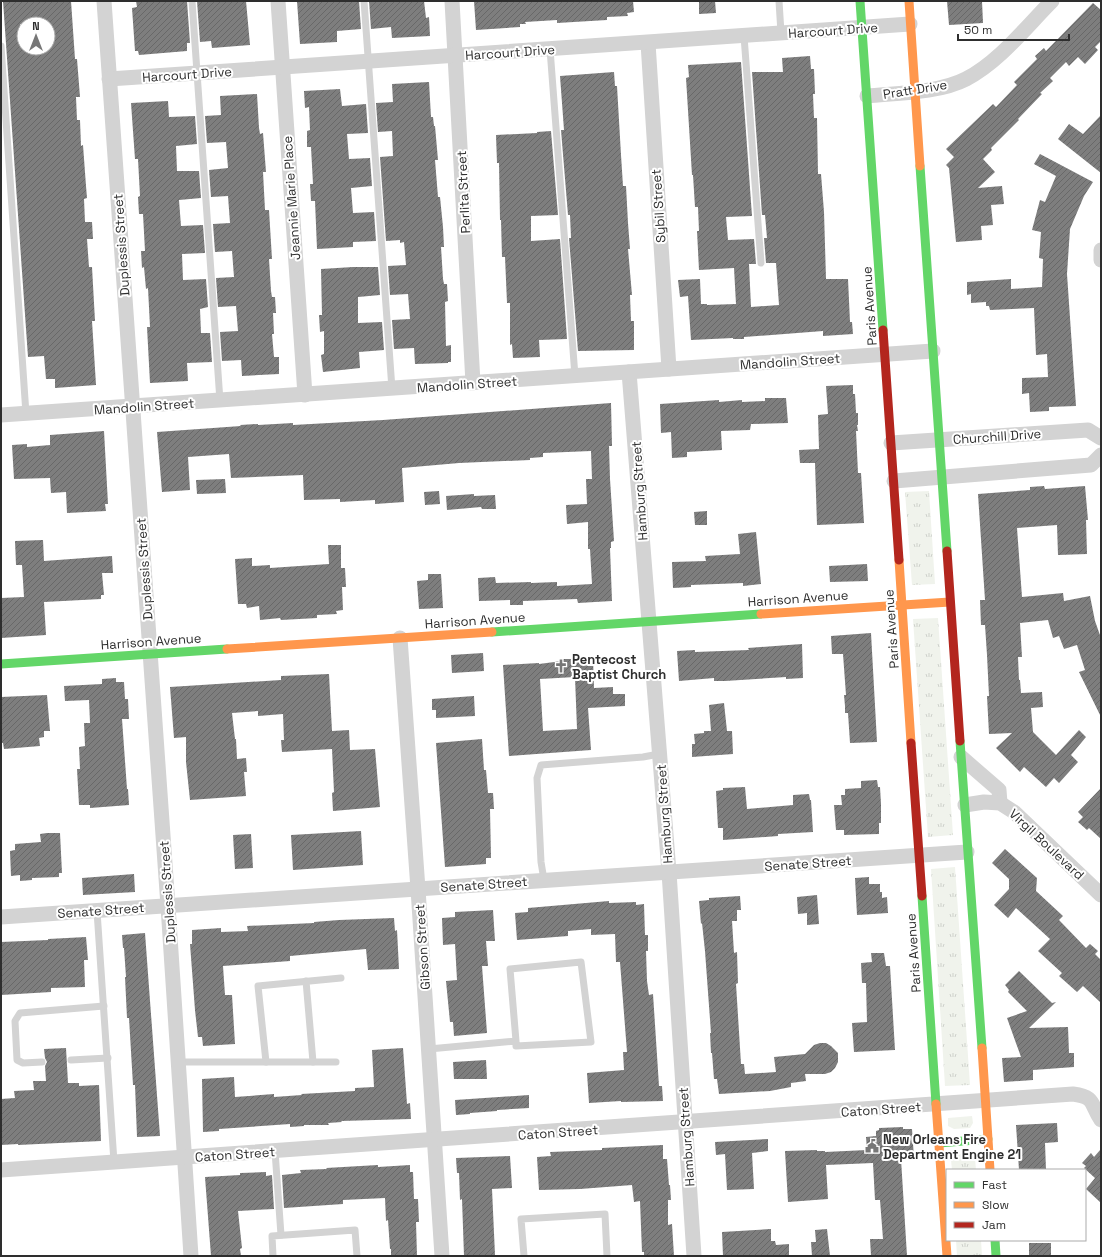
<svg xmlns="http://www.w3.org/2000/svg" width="1102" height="1257" viewBox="0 0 1102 1257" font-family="'Space Grotesk',sans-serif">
  <defs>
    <pattern id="grass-tufts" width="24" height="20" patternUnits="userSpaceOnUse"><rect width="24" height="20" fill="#f0f3ec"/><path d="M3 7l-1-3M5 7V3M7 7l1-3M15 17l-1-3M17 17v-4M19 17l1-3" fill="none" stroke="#ced1cb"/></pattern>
    <pattern id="building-hatch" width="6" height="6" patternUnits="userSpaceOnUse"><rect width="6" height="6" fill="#7e7e7e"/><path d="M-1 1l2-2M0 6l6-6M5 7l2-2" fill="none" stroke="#686868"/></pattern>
  </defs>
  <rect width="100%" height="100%" fill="#fff"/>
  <g fill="url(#grass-tufts)">
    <polygon points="929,491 935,584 912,585 905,492"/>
    <polygon points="938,618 953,835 928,837 913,619"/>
    <polygon points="955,867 970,1085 945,1086 931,869"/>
    <polygon points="972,1116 973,1123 970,1128 954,1129 948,1126 948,1118"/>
    <polygon points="970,1153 975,1158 976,1170 952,1170 951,1160 954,1155"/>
    <polygon points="956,1240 981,1240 982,1256 957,1256"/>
  </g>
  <g fill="url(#building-hatch)" fill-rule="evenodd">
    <path d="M3,1H71L75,59H77L80,97H76L77,120H80L81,146L83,145L86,186L87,198L84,199L85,222H92L93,239H87L89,267H92L95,321H92L96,385L55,388V379H46L44,356L28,357ZM20,24H48V48H21Z"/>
    <polygon points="136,1 187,1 190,43 187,43 187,51 139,55 138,51 135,51 132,8 137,7"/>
    <polygon points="197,1 246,1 250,45 212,48 211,41 200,42"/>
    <polygon points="297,1 333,1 333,2 359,1 361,29 337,31 337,42 300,44"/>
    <polygon points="369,1 424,1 426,18 429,17 430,36 392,38 391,27 371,29"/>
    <polygon points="474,1 633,1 634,12 627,13 628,16 607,17 607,20 557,23 557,20 525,22 526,24 520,24 520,27 476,30"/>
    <polygon points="699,1 715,1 716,13 699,14"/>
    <polygon points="947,1 982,1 983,23 949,25"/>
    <polygon points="1093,3 1101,10 1101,41 1095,47 1098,50 1085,64 1078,57 1069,66 1066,62 1050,78 1053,81 1040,93 1042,94 1018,119 1019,120 991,148 992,150 983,159 995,172 978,188 1002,186 1004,204 991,205 993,225 981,226 982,240 956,242 949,168 946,165 954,157 946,149 993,104 996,107 1017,85 1014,82 1037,59 1035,56 1044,48 1046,51"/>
    <polygon points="810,56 811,69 814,69 815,94 813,94 814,118 817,118 818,174 821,174 824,212 826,279 848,279 850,322 852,322 853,334 823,336 823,331 744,337 744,339 733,339 733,338 691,340 688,296 680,297 678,280 700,279 701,304 707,304 707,305 736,304 734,268 699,270 697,231 699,231 698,207 695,207 693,175 692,175 686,78 689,77 688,65 741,62 752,216 726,217 728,240 754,239 756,264 749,264 751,307 779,305 776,263 766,263 764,238 767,238 765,215 762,215 752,72 783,72 782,58"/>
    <polygon points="614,72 615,86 617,86 621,155 623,186 626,186 628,223 630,249 628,249 632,295 630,295 631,321 634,321 634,350 578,351 569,238 571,238 570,215 568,215 561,130 564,130 560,76"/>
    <polygon points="429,82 431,117 433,117 434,126 435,126 438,160 435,160 438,197 440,197 443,227 444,247 441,247 443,279 444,284 447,284 448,301 445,302 446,346 451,345 451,362 448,362 448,363 415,364 414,348 394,349 392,320 410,319 408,294 390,295 388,266 406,265 404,242 400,243 400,240 386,241 380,157 393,156 392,131 378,132 376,103 393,102 392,84"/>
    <polygon points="340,89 342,106 366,104 368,133 347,134 349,159 370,158 372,186 351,188 353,213 374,212 376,241 353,242 353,247 317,249 315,201 311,201 310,184 313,184 311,147 307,147 307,131 310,130 309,107 305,108 304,91"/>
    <polygon points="257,94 259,128 260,134 263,133 266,172 263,172 265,210 269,210 272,259 269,259 271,291 272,297 275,297 276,313 273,313 274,334 272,334 274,357 279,357 279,374 242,376 241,360 222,361 220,332 238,331 236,306 218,307 216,278 234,277 232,251 215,252 213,224 230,223 228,196 211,197 209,170 228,168 226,142 207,143 205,116 221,115 220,96"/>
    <polygon points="168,101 169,117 195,116 197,144 176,146 177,171 199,171 201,198 179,200 181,226 203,225 205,253 182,254 183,280 206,279 208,307 200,309 201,333 210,333 212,362 187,363 188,381 150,383 147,327 150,327 148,288 146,289 144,267 142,268 141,251 145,251 143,214 139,214 138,197 140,196 138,159 135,159 131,103"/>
    <polygon points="1101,115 1101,173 1058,139 1069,124 1083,134"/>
    <polygon points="551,131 558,215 531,216 531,241 560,239 567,339 539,340 540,357 513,358 512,344 510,345 510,303 507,303 505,257 502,257 501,220 500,220 499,163 497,163 496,135 537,133 537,132"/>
    <polygon points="1040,154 1093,182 1084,196 1070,229 1067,274 1076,406 1049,407 1049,411 1030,412 1029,393 1022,394 1022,378 1048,377 1047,354 1036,355 1034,308 990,310 989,306 986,306 986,302 971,303 971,294 967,295 967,282 1011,279 1011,289 1042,287 1043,259 1039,258 1041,232 1032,230 1040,200 1045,202 1056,176 1034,164"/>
    <polygon points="353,267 378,267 380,295 358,297 358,323 382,322 384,350 359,352 360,368 323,372 321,355 324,354 324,331 320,332 319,315 322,315 321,269"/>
    <polygon points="853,385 853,394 855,394 856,413 858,413 858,425 857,425 858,431 856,431 858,473 861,473 864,523 817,525 815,463 800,463 799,450 819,449 818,415 828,414 826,386"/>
    <polygon points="765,398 786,398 788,423 751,424 750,430 721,431 722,450 687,452 687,457 672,458 671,432 661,433 660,404 719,400 719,402 742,400 742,402 765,401"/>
    <polygon points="611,403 612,446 609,446 610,479 614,541 611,542 611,548 610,548 612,601 578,603 577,599 523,601 523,605 510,605 510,600 479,601 478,578 495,577 496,583 531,582 531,583 557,582 557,586 592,584 590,549 588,549 588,522 567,524 566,505 587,504 586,479 592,479 591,451 543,453 543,457 530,458 530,460 459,463 402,468 404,502 375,504 375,500 340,502 340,499 304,500 303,475 231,478 229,454 188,457 190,490 162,492 157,432 241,426 240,425 258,424 258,425 293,423 293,425 383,420"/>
    <polygon points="104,431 108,504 105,504 106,511 67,513 66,492 51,493 50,478 14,479 12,445 27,444 27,447 50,445 50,435"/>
    <polygon points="225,479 226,493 197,494 196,480"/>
    <polygon points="1044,486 1045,489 1085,486 1088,520 1086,520 1087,554 1058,555 1057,525 1017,528 1022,597 1063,593 1064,601 1090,596 1095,621 1101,638 1101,717 1079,672 1085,670 1077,645 1064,649 1059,636 1053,638 1048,620 1020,623 1022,657 1018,657 1019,680 1020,680 1021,693 1042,692 1043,707 1031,708 1033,732 1056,755 1079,730 1086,737 1071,755 1078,762 1059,783 1054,778 1046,787 1024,767 1020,772 996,748 1012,733 989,734 987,696 989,696 987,655 985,625 981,625 980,600 985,600 978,494 1030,490 1030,487"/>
    <polygon points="439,491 440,504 425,505 424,492"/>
    <polygon points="474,494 474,496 495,495 496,509 482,509 481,507 447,510 446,496"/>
    <polygon points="707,511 707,525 695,525 694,512"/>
    <polygon points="756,532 761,584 743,586 743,583 691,585 691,587 673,588 672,562 706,561 705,556 740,554 738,534"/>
    <polygon points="43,540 44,561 112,556 113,573 102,573 104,595 101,595 101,599 44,602 46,635 1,638 1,598 24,597 22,565 16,565 15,541"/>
    <polygon points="328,545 341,545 341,568 345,568 346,587 342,587 343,610 336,611 337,614 317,615 317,618 281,620 280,618 260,620 259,606 247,608 246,604 238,604 235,559 252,558 252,566 270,565 270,568 329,564"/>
    <polygon points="867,564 868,581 830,582 829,566"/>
    <polygon points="428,574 441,574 443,608 419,609 417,581 428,580"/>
    <polygon points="871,633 877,742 850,743 848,713 845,713 845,706 844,695 846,695 843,654 832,654 831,636"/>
    <polygon points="802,644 803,678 786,679 786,677 725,681 714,681 714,678 679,681 677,651 695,650 695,652 749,650 748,648"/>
    <polygon points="483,653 484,671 452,673 451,655"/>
    <path d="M561,659H593L594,688L613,687V694H625V706L588,708L591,750L509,756L503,665L539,663V664L562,661ZM575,677L577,729L543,731L540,679Z"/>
    <polygon points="329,674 332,731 349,730 350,750 375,749 380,807 333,811 332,793 334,792 332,749 282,752 281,740 284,740 283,714 258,716 258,711 232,713 235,739 236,739 237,759 246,758 247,772 244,772 246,796 190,800 186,762 186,737 174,738 170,687 281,680 281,676"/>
    <polygon points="116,678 116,682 124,682 125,699 128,699 129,719 122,719 127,789 128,789 129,805 90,808 90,805 79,805 77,769 80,769 79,747 85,746 84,723 90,723 89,700 65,701 64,686 102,684 102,679"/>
    <polygon points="47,695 50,731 44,731 44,737 39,738 40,746 4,749 3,743 1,743 1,697"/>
    <polygon points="474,696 475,716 436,718 436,710 432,710 432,699"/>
    <polygon points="724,703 727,731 732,731 733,754 692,757 692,744 695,744 694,734 704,733 704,731 711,731 709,705"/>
    <polygon points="482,739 484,770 486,770 488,793 493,793 494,809 490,809 491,858 486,858 486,864 445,867 436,743"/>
    <polygon points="877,780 878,787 880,787 881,804 881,823 879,823 879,834 844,835 844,830 836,830 834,805 842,805 841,795 845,795 845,789 861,788 861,781"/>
    <polygon points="745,787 747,809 793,805 793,795 809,794 810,800 811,800 813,832 778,834 778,836 723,840 723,828 718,828 716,791 723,790 723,788"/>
    <polygon points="1101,788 1101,839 1089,828 1087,830 1078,822 1083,817 1078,812"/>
    <polygon points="361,831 363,865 293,870 291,835"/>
    <polygon points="47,833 60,833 62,873 59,873 59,877 32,878 32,880 20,881 20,875 11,876 10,851 15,850 15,844 41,842 40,834"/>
    <polygon points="251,834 253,868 235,869 233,835"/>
    <polygon points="1005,849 1037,878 1036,891 1063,916 1059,920 1086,948 1090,944 1098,951 1095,954 1101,960 1101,1003 1083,986 1077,992 1059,976 1062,973 1038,951 1050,939 1016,908 1008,918 994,905 1009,889 1009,879 992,863"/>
    <polygon points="134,874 135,892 83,895 82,878"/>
    <polygon points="869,877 869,884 880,884 880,892 882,892 882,898 887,897 888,913 857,915 855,878"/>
    <polygon points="817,895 819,924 807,925 807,913 798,914 797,897"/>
    <polygon points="740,896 741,910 737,910 737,921 732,921 734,953 737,952 738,983 736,984 741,1064 744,1064 745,1074 776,1072 774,1057 805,1054 814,1045 820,1043 826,1043 831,1046 838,1053 838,1062 835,1068 831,1072 825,1074 805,1074 806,1081 791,1083 791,1087 770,1091 719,1094 717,1079 714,1079 712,1053 711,1053 710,1033 711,1033 705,951 702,923 701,924 699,901 709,900 709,898"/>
    <polygon points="609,901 609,903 636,902 636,905 644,904 645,935 648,935 648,951 646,951 647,981 649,995 653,994 659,1086 662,1086 663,1101 621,1102 621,1101 589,1103 587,1073 624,1070 623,1052 627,1052 620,962 616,962 615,934 591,935 591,929 568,931 568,936 517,940 515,913 528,912 528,908"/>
    <polygon points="493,910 495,941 486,941 488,966 482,966 487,1033 454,1036 453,1022 450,1022 446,981 457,980 455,944 443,945 442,918 455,917 455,912"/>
    <polygon points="394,918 395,931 397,930 399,969 368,970 366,949 290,956 290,961 223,966 225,995 232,995 235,1044 203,1046 202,1037 198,1037 195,1010 190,944 192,944 192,930 221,928 221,932 248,931 247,926 314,923 314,922 339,920"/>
    <polygon points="145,933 160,1136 137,1137 135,1085 133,1085 129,1018 127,1018 125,977 126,977 124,948 123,948 122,935"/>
    <polygon points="86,937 88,960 84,960 85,987 51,988 51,992 1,995 1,942 48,940 48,939"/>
    <polygon points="871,953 884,953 886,966 890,966 895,1050 854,1052 852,1023 867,1022 866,983 862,983 861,963 872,962"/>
    <polygon points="1019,971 1052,1003 1056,1002 1029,1028 1068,1027 1069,1053 1074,1053 1074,1067 1033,1070 1033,1080 1004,1082 1002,1058 1021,1057 1007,1018 1027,1011 1008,992 1009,990 1005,985"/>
    <polygon points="66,1048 68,1083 79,1083 79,1086 99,1085 101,1141 18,1145 18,1144 1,1145 1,1099 15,1098 14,1091 34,1090 33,1081 46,1081 45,1066 47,1062 45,1058 44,1049"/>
    <polygon points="403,1048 407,1104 410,1103 411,1119 341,1121 342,1122 328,1123 329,1125 304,1125 304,1126 290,1127 290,1124 219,1129 219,1131 203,1132 202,1079 234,1077 235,1097 274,1094 274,1097 302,1095 301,1094 355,1091 355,1088 374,1087 372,1050"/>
    <polygon points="486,1060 487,1079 454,1079 453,1062"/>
    <polygon points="529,1095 529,1108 497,1110 497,1111 470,1113 470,1114 456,1115 455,1100"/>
    <polygon points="1057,1123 1058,1142 1045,1143 1046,1170 1019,1170 1016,1125"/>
    <polygon points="903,1127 903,1129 912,1129 914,1158 901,1159 907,1256 871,1256 870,1239 883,1239 880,1200 875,1200 873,1163 826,1165 828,1199 788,1202 785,1151 817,1150 817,1151 825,1151 825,1152 867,1150 866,1137 876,1136 876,1131 879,1130 879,1128"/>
    <polygon points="768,1139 768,1151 752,1153 754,1189 727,1190 725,1154 716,1155 715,1142"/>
    <polygon points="663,1145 663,1159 667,1159 669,1185 670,1185 671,1200 668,1200 668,1225 672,1224 674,1256 644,1256 644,1252 642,1252 640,1201 634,1202 632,1185 580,1189 539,1190 537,1157 551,1156 550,1152 602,1150 602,1148"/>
    <polygon points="1101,1149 1101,1203 1086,1189 1095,1178 1084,1168 1086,1166 1082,1163 1091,1153 1094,1157"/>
    <polygon points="510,1156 512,1188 492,1189 495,1255 492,1255 492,1256 464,1256 462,1199 460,1200 459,1173 457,1173 456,1158"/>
    <polygon points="378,1165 378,1167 410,1165 410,1172 413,1172 414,1199 418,1199 419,1222 416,1222 417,1256 391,1256 391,1249 390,1249 388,1220 386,1221 385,1198 343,1200 343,1204 284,1208 282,1175 301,1173 300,1170 327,1169 326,1168"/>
    <polygon points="266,1172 266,1176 272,1175 274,1209 238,1211 242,1248 240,1249 241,1256 211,1256 205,1177 240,1175 240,1173"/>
    <polygon points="771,1229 771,1241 775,1241 776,1245 789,1244 789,1256 723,1256 722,1232"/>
    <polygon points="827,1229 830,1256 812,1256 811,1242 816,1242 815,1230"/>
    <rect x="1029" y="1243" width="22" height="13"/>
  </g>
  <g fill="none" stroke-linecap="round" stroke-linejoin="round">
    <g stroke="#d3d3d3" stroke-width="7">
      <polyline points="192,1 220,401"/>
      <polyline points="364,1 392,389"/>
      <polyline points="779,1 781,33"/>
      <polyline points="744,36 761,263"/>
      <polyline points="1,46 26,414"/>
      <polyline points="550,49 575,376"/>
      <polyline points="544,880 541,862 537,778 541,765 643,757 659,754"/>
      <polyline points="97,911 114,1162"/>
      <polyline points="306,981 313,1062"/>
      <polyline points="429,1049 516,1041 510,969 581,962 591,1042 516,1046 516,1041"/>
      <polyline points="71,1060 108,1058"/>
      <polyline points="42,1062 23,1063 17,1060 15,1021 20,1013 104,1006"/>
      <polyline points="179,1062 336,1062"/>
      <polyline points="266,1062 258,986 341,978"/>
      <polyline points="275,1151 281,1235"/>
      <polyline points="273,1256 272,1236 355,1230 357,1256"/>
      <polyline points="524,1256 521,1219 605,1214 607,1256"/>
    </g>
    <g stroke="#d3d3d3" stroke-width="15">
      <polyline points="104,1 168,906 191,1256"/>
      <polyline points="278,1 305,395"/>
      <polyline points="452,1 473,383"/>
      <polyline points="648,43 669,369"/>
      <polyline points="109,79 910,24"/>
      <path d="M867,96C897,93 939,93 966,79C999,62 1026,27 1052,1"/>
      <polyline points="1101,250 1101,260"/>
      <polyline points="629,372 669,872 694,1256"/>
      <polyline points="1,415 933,351"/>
      <polyline points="891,443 1088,430 1101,438"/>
      <polyline points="894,481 1091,465 1101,455"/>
      <polyline points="400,638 418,889 442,1256"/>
      <polyline points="961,757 999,790 1000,803"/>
      <polyline points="965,805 984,802 1000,803 1014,812 1101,895"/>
      <polyline points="1,917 967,852"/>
      <path d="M1,1170L1073,1094C1096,1097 1090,1104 1101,1120"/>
    </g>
    <g stroke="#63d668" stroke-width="9">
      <polyline points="860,1 883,330"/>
      <polyline points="920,166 947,551"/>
      <polyline points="492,632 761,614"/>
      <polyline points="1,664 227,649"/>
      <polyline points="960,741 982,1048"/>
      <polyline points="922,896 936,1104"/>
      <polyline points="939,1143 988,1139"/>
      <polyline points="995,1240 996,1256"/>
    </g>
    <g stroke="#ff974d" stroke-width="9">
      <polyline points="909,1 920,166"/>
      <polyline points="899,560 911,743"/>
      <polyline points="761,614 950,602"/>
      <polyline points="227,649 492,632"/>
      <polyline points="982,1048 990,1170"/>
      <polyline points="936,1104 947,1256"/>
    </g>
    <g stroke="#b3261e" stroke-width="9">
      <polyline points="883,330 899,560"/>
      <polyline points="947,551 960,741"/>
      <polyline points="911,743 922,896"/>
    </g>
  </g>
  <defs>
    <g id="church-bare" transform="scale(1.08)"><path d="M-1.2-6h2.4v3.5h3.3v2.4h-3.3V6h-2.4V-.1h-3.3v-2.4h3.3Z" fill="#777" stroke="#fff" stroke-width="2.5" paint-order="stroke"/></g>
    <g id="civic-bare" transform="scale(1.08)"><path d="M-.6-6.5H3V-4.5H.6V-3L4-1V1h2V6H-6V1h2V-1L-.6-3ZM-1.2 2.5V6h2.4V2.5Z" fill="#777" stroke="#fff" stroke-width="2.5" paint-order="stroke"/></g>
  </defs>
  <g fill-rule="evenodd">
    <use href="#church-bare" x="561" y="666"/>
    <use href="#civic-bare" x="872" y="1146"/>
  </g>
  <g text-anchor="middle" stroke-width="4" stroke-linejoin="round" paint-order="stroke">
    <g font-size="13" fill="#2e2e2e" stroke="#fff">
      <text transform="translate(833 30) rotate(-4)" y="5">Harcourt Drive</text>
      <text transform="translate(510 52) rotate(-4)" y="5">Harcourt Drive</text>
      <text transform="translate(187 74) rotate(-4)" y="5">Harcourt Drive</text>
      <text transform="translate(915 89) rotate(-9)" y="5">Pratt Drive</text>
      <text transform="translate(463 192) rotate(-93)" y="5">Perlita Street</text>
      <text transform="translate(291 198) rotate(-94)" y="5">Jeannie Marie Place</text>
      <text transform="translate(658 206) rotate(-94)" y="5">Sybil Street</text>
      <text transform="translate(121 245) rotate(-94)" y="5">Duplessis Street</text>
      <text transform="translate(869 306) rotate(-94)" y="5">Paris Avenue</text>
      <text transform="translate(790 361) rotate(-4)" y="5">Mandolin Street</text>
      <text transform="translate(467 384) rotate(-4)" y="5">Mandolin Street</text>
      <text transform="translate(144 406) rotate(-4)" y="5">Mandolin Street</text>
      <text transform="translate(997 436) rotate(-4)" y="5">Churchill Drive</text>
      <text transform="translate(639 491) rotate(-94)" y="5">Hamburg Street</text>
      <text transform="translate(144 569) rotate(-94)" y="5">Duplessis Street</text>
      <text transform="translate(798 598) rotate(-4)" y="5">Harrison Avenue</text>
      <text transform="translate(475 620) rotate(-4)" y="5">Harrison Avenue</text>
      <text transform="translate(891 629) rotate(-94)" y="5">Paris Avenue</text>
      <text transform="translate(151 641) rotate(-4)" y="5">Harrison Avenue</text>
      <text transform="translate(664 814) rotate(-94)" y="5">Hamburg Street</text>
      <text transform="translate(1047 844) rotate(43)" y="5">Virgil Boulevard</text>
      <text transform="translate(808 863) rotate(-4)" y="5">Senate Street</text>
      <text transform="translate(484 884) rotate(-4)" y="5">Senate Street</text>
      <text transform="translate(167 892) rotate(-94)" y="5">Duplessis Street</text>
      <text transform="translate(101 910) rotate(-4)" y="5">Senate Street</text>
      <text transform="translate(422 947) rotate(-94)" y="5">Gibson Street</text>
      <text transform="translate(913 953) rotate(-94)" y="5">Paris Avenue</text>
      <text transform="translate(881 1109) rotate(-4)" y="5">Caton Street</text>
      <text transform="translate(558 1132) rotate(-4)" y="5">Caton Street</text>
      <text transform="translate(686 1137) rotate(-94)" y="5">Hamburg Street</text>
      <text transform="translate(235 1154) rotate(-4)" y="5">Caton Street</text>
    </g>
    <g font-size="13" font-weight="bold" fill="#2e2e2e" stroke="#fff" text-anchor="start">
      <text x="572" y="664">Pentecost<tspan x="572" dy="15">Baptist Church</tspan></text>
      <text x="883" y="1144">New Orleans Fire<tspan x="883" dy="15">Department Engine 21</tspan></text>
    </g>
  </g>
  <rect width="1102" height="1257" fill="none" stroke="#2e2e2e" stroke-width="4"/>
  <rect x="946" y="1169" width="140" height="72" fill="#ffffff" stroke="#ababab"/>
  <rect x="954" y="1182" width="20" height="6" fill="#63d668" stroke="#ababab"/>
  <text x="982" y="1189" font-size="12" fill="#2e2e2e">Fast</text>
  <rect x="954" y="1202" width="20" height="6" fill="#ff974d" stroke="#ababab"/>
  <text x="982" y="1209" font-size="12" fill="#2e2e2e">Slow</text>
  <rect x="954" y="1222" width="20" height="6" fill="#b3261e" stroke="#ababab"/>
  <text x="982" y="1229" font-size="12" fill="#2e2e2e">Jam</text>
  <g transform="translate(36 36)"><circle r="19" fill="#ffffff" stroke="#ababab"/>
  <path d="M0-3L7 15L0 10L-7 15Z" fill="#777777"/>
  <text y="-6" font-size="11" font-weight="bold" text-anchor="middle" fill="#2e2e2e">N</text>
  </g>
  <path d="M958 34v6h111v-6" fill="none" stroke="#2e2e2e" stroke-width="2"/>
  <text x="964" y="34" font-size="12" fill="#2e2e2e" stroke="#ffffff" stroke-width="3" paint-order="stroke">50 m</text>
</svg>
